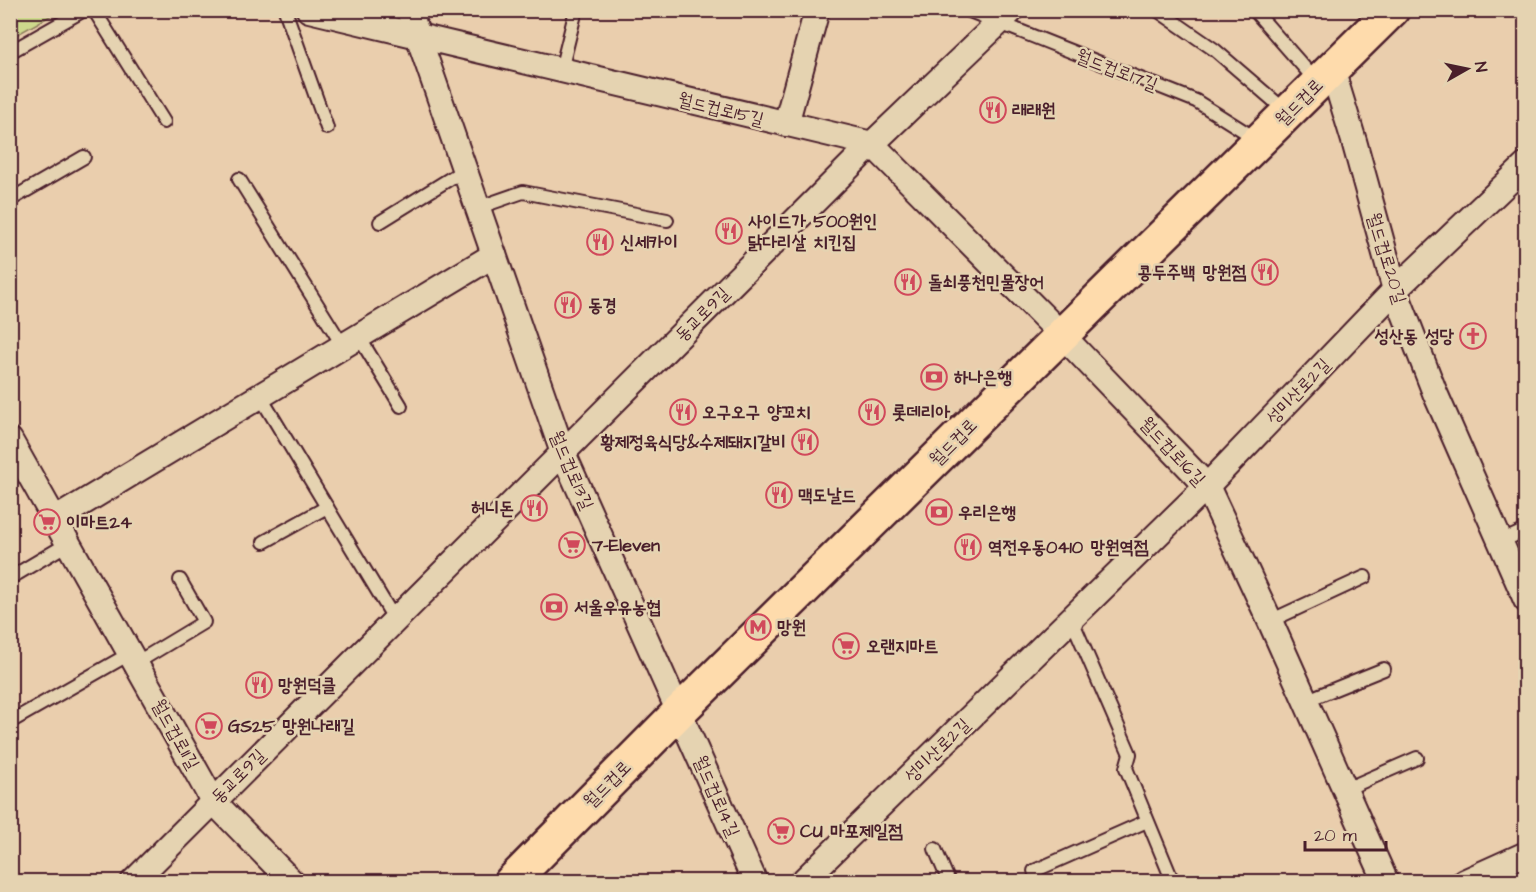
<svg xmlns="http://www.w3.org/2000/svg" width="1536" height="892" viewBox="0 0 1536 892" font-family="'Architects Daughter','Poor Story',sans-serif">
  <rect width="100%" height="100%" fill="#eacead"/>
  <filter id="ink" filterUnits="userSpaceOnUse"><feTurbulence type="fractalNoise" baseFrequency=".0167" numOctaves="2"/><feDisplacementMap in="SourceGraphic" scale="12" xChannelSelector="R" yChannelSelector="G"/><feConvolveMatrix kernelMatrix="1 2 1 2 8 2 1 2 1" color-interpolation-filters="sRGB"/></filter>
  <g filter="url(#ink)">
    <polygon fill="#cdd98c" stroke="#8c7c5c" stroke-width="1.5" points="11,10 59,10 59,11 11,38"/>
    <g fill="none" stroke-linecap="round" stroke-linejoin="round">
      <g stroke="#4a1f2b" stroke-width="16">
        <g id="lane">
          <polyline points="94,10 164,122"/>
          <polyline points="285,10 327,128"/>
          <polyline points="666,10 673,10"/>
          <polyline points="967,10 1196,101 1258,140"/>
          <polyline points="1157,10 1215,50 1287,112"/>
          <polyline points="1254,10 1317,82"/>
          <polyline points="10,52 84,10"/>
          <polyline points="561,70 576,10"/>
          <polyline points="239,179 343,346"/>
          <polyline points="10,200 84,157"/>
          <polyline points="477,208 523,192 667,220"/>
          <polyline points="380,222 464,170"/>
          <polyline points="359,337 401,406"/>
          <polyline points="260,396 395,620"/>
          <polyline points="264,542 327,507"/>
          <polyline points="1500,542 1526,530"/>
          <polyline points="10,578 69,543"/>
          <polyline points="1071,618 1130,754 1126,768 1173,882"/>
          <polyline points="1270,621 1365,577"/>
          <polyline points="136,663 204,622 180,580"/>
          <polyline points="1305,701 1384,669"/>
          <polyline points="10,722 131,653"/>
          <polyline points="1346,789 1417,758"/>
          <polyline points="935,849 949,882"/>
          <polyline points="1039,882 1034,871 1147,821"/>
        </g>
      </g>
      <g stroke="#4a1f2b" stroke-width="28">
        <g id="street">
          <polyline points="309,10 872,144 1062,335 1207,486 1270,621 1386,882"/>
          <polyline points="409,10 563,453 755,882"/>
          <polyline points="1332,69 1354,141 1395,290 1435,393 1526,600"/>
          <polyline points="786,124 817,10"/>
          <polyline points="10,440 213,801 292,882"/>
          <polyline points="56,519 494,255"/>
          <polyline points="133,882 872,144 1012,10"/>
          <polyline points="802,882 1207,486 1395,290 1526,165"/>
          <polyline points="1464,882 1526,854"/>
        </g>
      </g>
      <g stroke="#4a1f2b" stroke-width="38">
        <polyline id="primary" points="511,882 680,711 1392,10"/>
      </g>
      <use href="#lane" stroke="#e5d3b1" stroke-width="12"/>
      <use href="#street" stroke="#e5d3b1" stroke-width="24"/>
      <use href="#primary" stroke="#fedbac" stroke-width="33"/>
    </g>
  </g>
  <defs>
    <g id="restaurant-ring" transform="scale(1.35)"><circle r="9.5" fill="#e5d3b1" stroke="#d1495b" stroke-width="1.5"/><path d="M-5-6h1v4h1v-4h1v4h1v-4h1v5L-1.5 .5V6h-2V.5L-5-1ZM5-6V6H3V1.5H1.5Q1.5-4 5-6Z" fill="#d1495b"/></g>
    <g id="church-ring" transform="scale(1.35)"><circle r="9.5" fill="#e5d3b1" stroke="#d1495b" stroke-width="1.5"/><path d="M-1.2-6h2.4v3.5h3.3v2.4h-3.3V6h-2.4V-.1h-3.3v-2.4h3.3Z" fill="#d1495b"/></g>
    <g id="bank-ring" transform="scale(1.35)"><circle r="9.5" fill="#e5d3b1" stroke="#d1495b" stroke-width="1.5"/><path d="M-6-4H6V4H-6ZM0-2.3a2.3 2.3 0 1 0 0 4.6a2.3 2.3 0 1 0 0-4.6Z" fill="#d1495b"/></g>
    <g id="supermarket-ring" transform="scale(1.35)"><circle r="9.5" fill="#e5d3b1" stroke="#d1495b" stroke-width="1.5"/><path d="M-6-5.5h2.5l.6 2H6L4.5 2H-2.5L-4.4-4H-6ZM-1.5 3.2a1.3 1.3 0 1 0 .1 0ZM3 3.2a1.3 1.3 0 1 0 .1 0Z" fill="#d1495b"/></g>
    <g id="metro-ring" transform="scale(1.35)"><circle r="9.5" fill="#e5d3b1" stroke="#d1495b" stroke-width="1.5"/><path d="M-5.5 5V-5H-3L0 0L3-5H5.5V5H3V-.5L0 4L-3-.5V5Z" fill="#d1495b"/></g>
  </defs>
  <g fill-rule="evenodd">
    <use href="#restaurant-ring" x="993" y="110"/>
    <use href="#restaurant-ring" x="729" y="231"/>
    <use href="#restaurant-ring" x="600" y="242"/>
    <use href="#restaurant-ring" x="1265" y="272"/>
    <use href="#restaurant-ring" x="908" y="282"/>
    <use href="#restaurant-ring" x="568" y="305"/>
    <use href="#church-ring" x="1473" y="336"/>
    <use href="#bank-ring" x="934" y="377"/>
    <use href="#restaurant-ring" x="683" y="412"/>
    <use href="#restaurant-ring" x="872" y="412"/>
    <use href="#restaurant-ring" x="805" y="442"/>
    <use href="#restaurant-ring" x="779" y="495"/>
    <use href="#restaurant-ring" x="534" y="508"/>
    <use href="#bank-ring" x="939" y="512"/>
    <use href="#supermarket-ring" x="47" y="522"/>
    <use href="#supermarket-ring" x="572" y="545"/>
    <use href="#restaurant-ring" x="968" y="547"/>
    <use href="#bank-ring" x="554" y="607"/>
    <use href="#metro-ring" x="758" y="627"/>
    <use href="#supermarket-ring" x="846" y="646"/>
    <use href="#restaurant-ring" x="259" y="685"/>
    <use href="#supermarket-ring" x="209" y="726"/>
    <use href="#supermarket-ring" x="781" y="831"/>
  </g>
  <g text-anchor="middle" stroke-width="5" stroke-linejoin="round" paint-order="stroke">
    <g font-size="18" fill="#4a1f2b" stroke="#e5d3b1">
      <text transform="translate(1117 70) rotate(21)" y="6">월드컵로17길</text>
      <text transform="translate(1299 102) rotate(-45)" y="6">월드컵로</text>
      <text transform="translate(721 109) rotate(14)" y="6">월드컵로15길</text>
      <text transform="translate(1387 258) rotate(73)" y="6">월드컵로20길</text>
      <text transform="translate(702 314) rotate(-45)" y="6">동교로9길</text>
      <text transform="translate(1298 391) rotate(-46)" y="6">성미산로2길</text>
      <text transform="translate(953 442) rotate(-45)" y="6">월드컵로</text>
      <text transform="translate(1173 451) rotate(47)" y="6">월드컵로16길</text>
      <text transform="translate(572 470) rotate(67)" y="6">월드컵로13길</text>
      <text transform="translate(176 734) rotate(61)" y="6">월드컵로11길</text>
      <text transform="translate(937 750) rotate(-44)" y="6">성미산로2길</text>
      <text transform="translate(238 776) rotate(-45)" y="6">동교로9길</text>
      <text transform="translate(607 784) rotate(-45)" y="6">월드컵로</text>
      <text transform="translate(717 796) rotate(66)" y="6">월드컵로14길</text>
    </g>
    <g font-size="18" font-weight="bold" fill="#4a1f2b" stroke="#e5d3b1" text-anchor="start">
      <text x="1012" y="116">래래원</text>
      <text x="748" y="227">사이드가 500원인<tspan x="748" dy="21">닭다리살 치킨집</tspan></text>
      <text x="620" y="248">신세카이</text>
      <text x="1246" y="278" text-anchor="end">콩두주백 망원점</text>
      <text x="928" y="288">돌쇠풍천민물장어</text>
      <text x="588" y="311">동경</text>
      <text x="1454" y="342" text-anchor="end">성산동 성당</text>
      <text x="954" y="383">하나은행</text>
      <text x="702" y="418">오구오구 양꼬치</text>
      <text x="892" y="418">롯데리아</text>
      <text x="786" y="448" text-anchor="end">황제정육식당&amp;수제돼지갈비</text>
      <text x="798" y="501">맥도날드</text>
      <text x="514" y="514" text-anchor="end">허니돈</text>
      <text x="958" y="518">우리은행</text>
      <text x="66" y="528">이마트24</text>
      <text x="592" y="551">7-Eleven</text>
      <text x="988" y="553">역전우동0410 망원역점</text>
      <text x="574" y="613">서울우유농협</text>
      <text x="777" y="633">망원</text>
      <text x="866" y="652">오랜지마트</text>
      <text x="278" y="691">망원덕클</text>
      <text x="228" y="732">GS25 망원나래길</text>
      <text x="800" y="837">CU 마포제일점</text>
    </g>
  </g>
  <rect width="1536" height="892" fill="none" stroke="#e5d3b1" stroke-width="36"/>
  <rect x="18" y="18" width="1500" height="856" fill="none" stroke="#4a1f2b" stroke-width="2" filter="url(#ink)"/>
  <g transform="translate(1467 69) rotate(81)" stroke="#e5d3b1" stroke-width="4.5" paint-order="stroke">
  <path d="M0-4.5L10 22L0 15L-10 22Z" fill="#4a1f2b"/>
  <text y="-9" font-size="16" font-weight="bold" text-anchor="middle" fill="#4a1f2b">N</text>
  </g>
  <path d="M1305 841v9h81v-9" fill="none" stroke="#4a1f2b" stroke-width="3"/>
  <text x="1314" y="841" font-size="18" fill="#4a1f2b" stroke="#e5d3b1" stroke-width="4.5" paint-order="stroke">20 m</text>
</svg>
